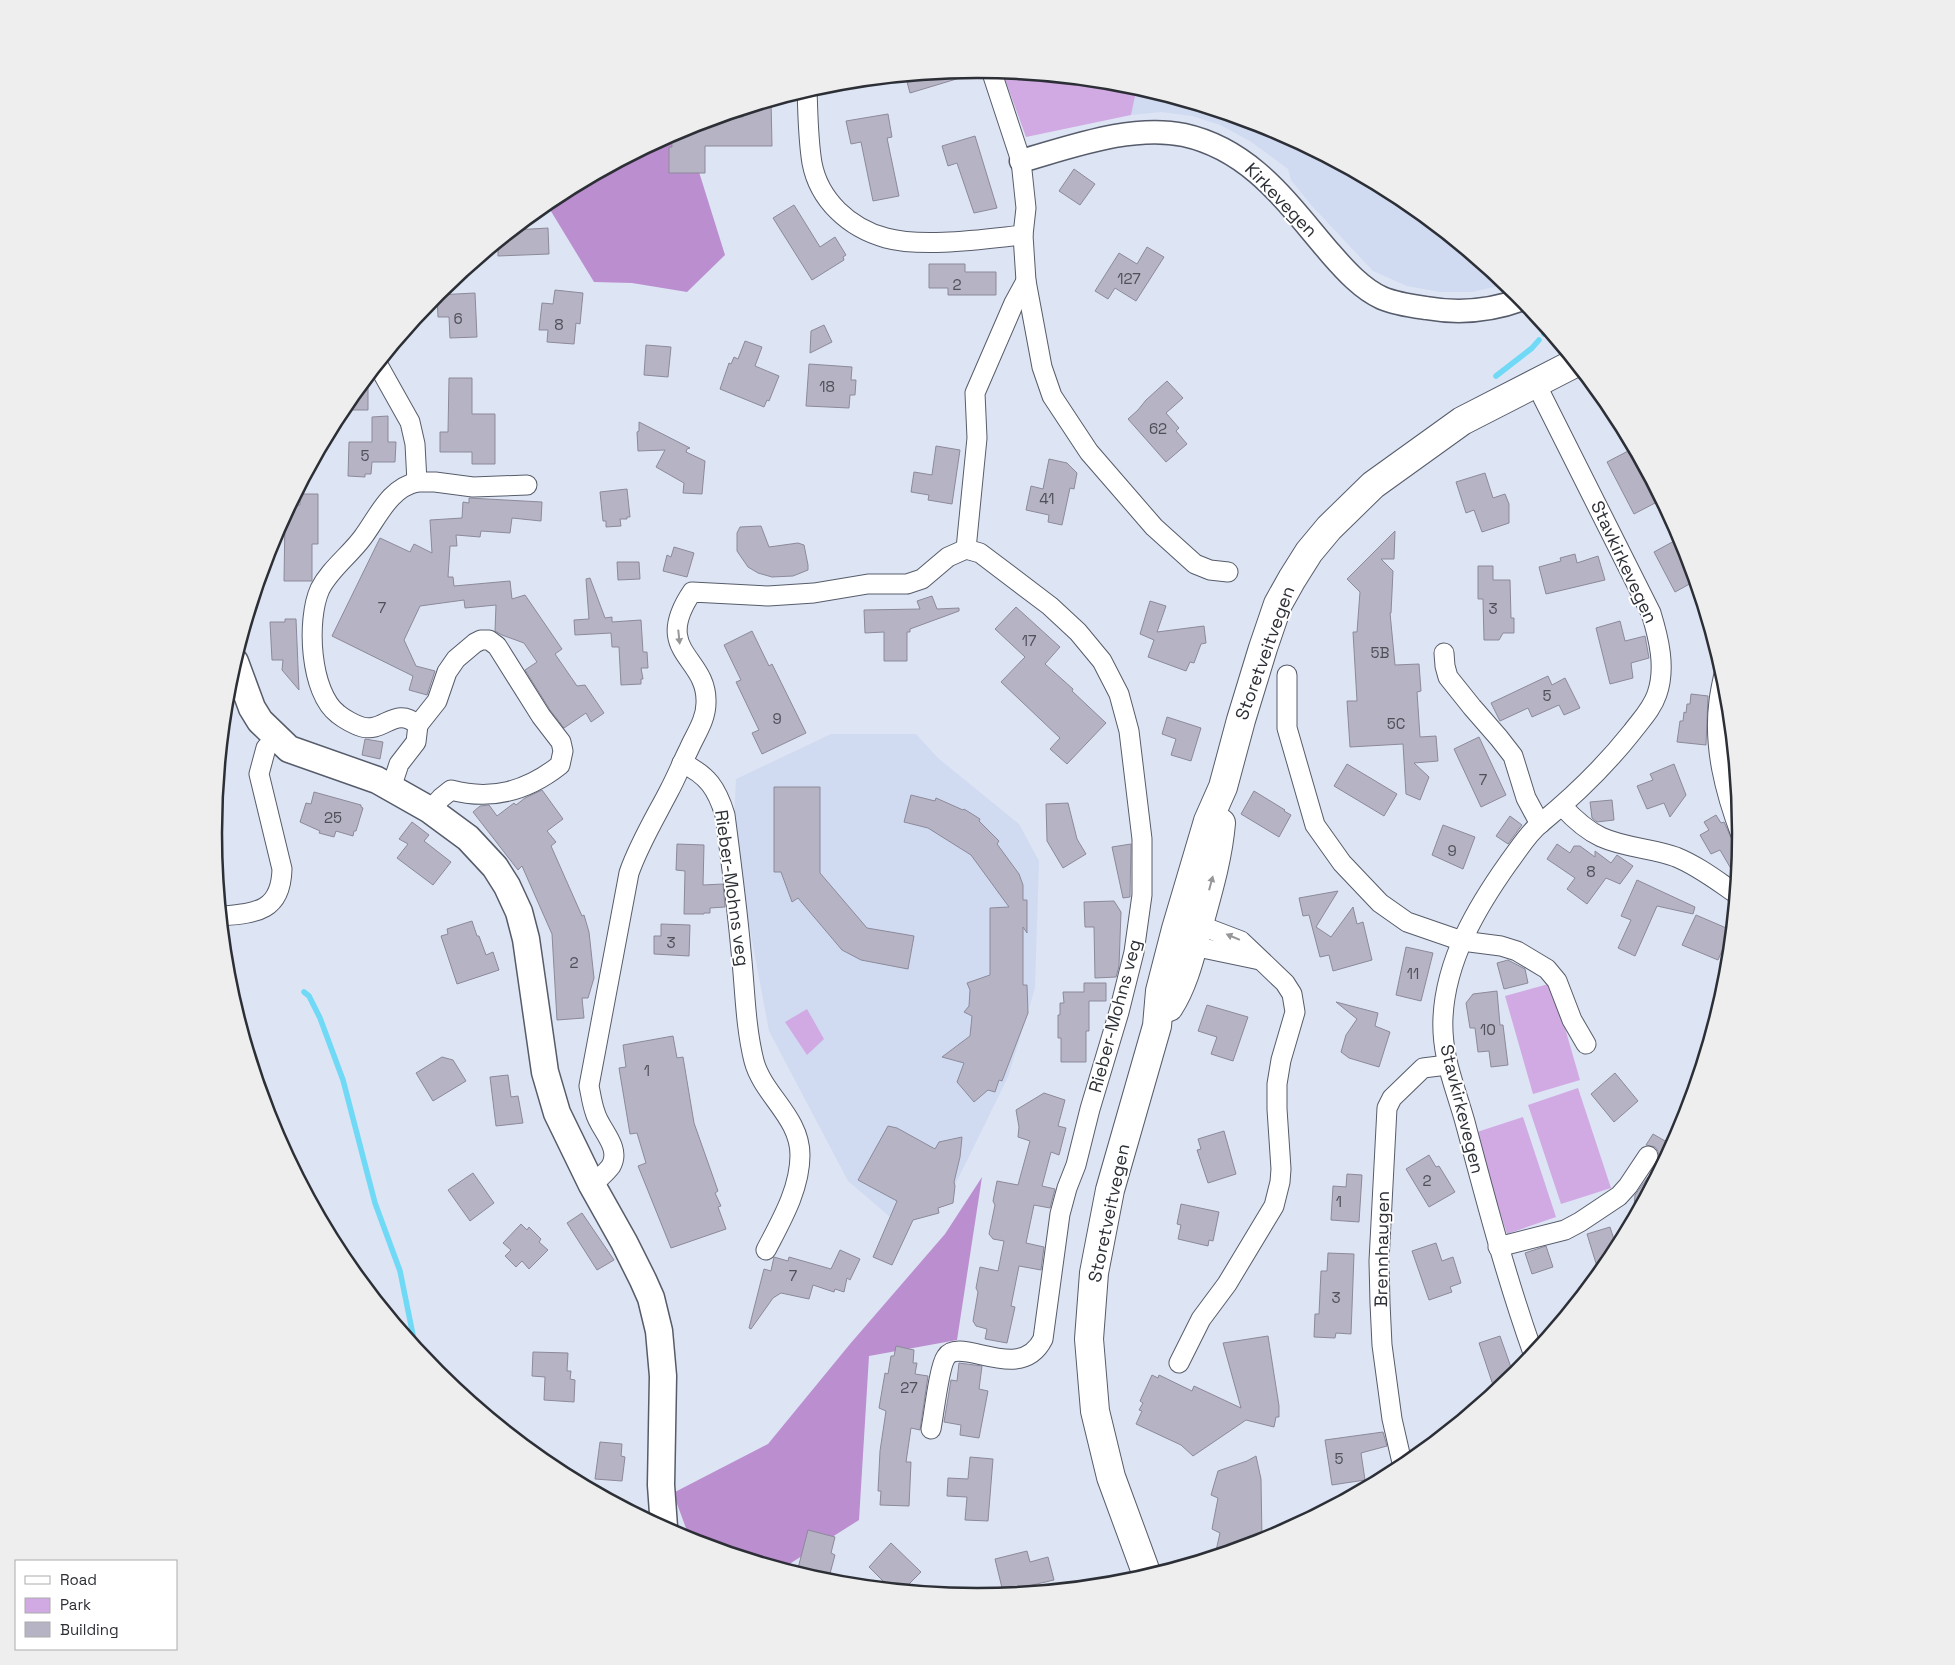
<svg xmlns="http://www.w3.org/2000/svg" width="1955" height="1665" viewBox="0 0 1955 1665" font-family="'Space Grotesk',sans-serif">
  <rect width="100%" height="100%" fill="#dde4f4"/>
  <g fill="#d0dbf2">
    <polygon points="1137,87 1270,127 1402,198 1507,284 1472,292 1440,292 1407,286 1373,271 1312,206 1291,180 1288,169 1250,141 1220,125 1192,116 1161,112 1131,115"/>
    <polygon points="831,734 916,734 938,758 1019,824 1039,861 1035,988 1008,1077 953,1189 903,1228 848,1181 769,1031 733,839 736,779"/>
  </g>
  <g fill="#d1aae3">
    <polygon points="1002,71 1127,83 1137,87 1131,115 1026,137"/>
    <polygon points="1552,983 1580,1080 1533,1094 1505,996"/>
    <polygon points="807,1009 824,1039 807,1055 785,1022"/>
    <polygon points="1578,1088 1611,1188 1561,1204 1528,1105"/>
    <polygon points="1523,1117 1556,1217 1507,1234 1474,1133"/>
  </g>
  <g fill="#bb8ed0">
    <polygon points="690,125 694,156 725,255 687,292 632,283 594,282 546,203 553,197"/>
    <polygon points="982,1177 957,1340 869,1356 859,1520 783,1568 690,1539 673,1493 768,1444 850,1344 945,1234"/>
  </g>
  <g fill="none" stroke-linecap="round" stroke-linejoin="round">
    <g stroke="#6fd9f6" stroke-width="5.5">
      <polyline points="1544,334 1548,329"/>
      <polyline points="1496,376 1532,348 1539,340"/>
      <polyline points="304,992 309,996 320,1018 343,1080 375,1203 400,1271 415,1345"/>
    </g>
  </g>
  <g fill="#b5b3c4" stroke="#8c8a9a">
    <polygon points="961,70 963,77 910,93 906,78 915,75"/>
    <polygon points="771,101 772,146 705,146 705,173 669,173 669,147 672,147 671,134 685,127 717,117 743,117 743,110"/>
    <polygon points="888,114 892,137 887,138 899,196 873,201 861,142 851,144 846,121"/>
    <polygon points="975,136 997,208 974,213 957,163 948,166 942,146"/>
    <polygon points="1074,169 1095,184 1080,205 1059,191"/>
    <polygon points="794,205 820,247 835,237 846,255 843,257 844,260 812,280 773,218"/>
    <polygon points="548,228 549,254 498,256 498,243 514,230"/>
    <polygon points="1147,247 1164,257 1136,301 1115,288 1108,299 1095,291 1119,253 1137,264"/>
    <polygon points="929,264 965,264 965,272 996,272 996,295 948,295 948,288 929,288"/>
    <polygon points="555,290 583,293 580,324 576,323 574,344 547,342 548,330 539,330 542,303 553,304"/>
    <polygon points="475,293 477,337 450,338 449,317 438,317 437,295"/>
    <polygon points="824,325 832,342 810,353 811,331"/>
    <polygon points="745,341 762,347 755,366 779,376 769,401 767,400 764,407 720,389 729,363 731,364 734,357 738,359"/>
    <polygon points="646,345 671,347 668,377 644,375"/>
    <polygon points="809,364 852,367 851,380 856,380 855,395 850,395 849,408 806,406"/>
    <polygon points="368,376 368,410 341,410 343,408"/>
    <polygon points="449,378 472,378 472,414 495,414 495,464 472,464 472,452 440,452 440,432 448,432"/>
    <polygon points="1167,381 1183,398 1166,413 1179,428 1176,431 1187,444 1166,462 1128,419 1138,410 1146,400"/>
    <polygon points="388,416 388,442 396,442 395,462 372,462 371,474 365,474 365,477 348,476 349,442 372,442 372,417"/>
    <polygon points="639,422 690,448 687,449 686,452 705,461 702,494 683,493 684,483 656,467 665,450 638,451 637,432 639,431"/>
    <polygon points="936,446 960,450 952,504 928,500 929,495 911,492 914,472 932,475"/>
    <polygon points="1630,450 1657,502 1634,514 1607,462"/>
    <polygon points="1049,459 1067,463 1077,473 1074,489 1070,488 1062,525 1048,522 1049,515 1026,510 1031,486 1043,489"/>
    <polygon points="1485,473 1493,498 1505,494 1509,504 1509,523 1482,532 1474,510 1466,513 1456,482"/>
    <polygon points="627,489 630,517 627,517 627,519 620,519 621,526 606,527 606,521 603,521 600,492"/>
    <polygon points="300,494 318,494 318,544 312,544 312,581 284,581 285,516 291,505 300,505"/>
    <polygon points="469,498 542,502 541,521 512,518 510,533 481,531 480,537 456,535 457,546 450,546 448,577 453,577 454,586 510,581 512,599 525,595 562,649 555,654 577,686 585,685 604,713 591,722 586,713 564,728 550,710 525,670 537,662 524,643 502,635 495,631 496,605 465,608 464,600 420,606 404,640 416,666 435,671 427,695 409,690 413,676 332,636 380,538 410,552 414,544 432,553 430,520 462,518 463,502 469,503"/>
    <polygon points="761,526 769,547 798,543 804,545 808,565 808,570 793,576 772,577 758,573 748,567 737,551 737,533 740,527"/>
    <polygon points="1395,531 1394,559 1381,559 1393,571 1391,613 1390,613 1395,665 1419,664 1421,691 1417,692 1420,737 1436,736 1438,761 1414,763 1429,777 1420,800 1406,794 1403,744 1350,747 1347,701 1357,701 1353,632 1357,632 1360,592 1347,579"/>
    <polygon points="1676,540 1684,556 1687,554 1695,581 1675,592 1654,552"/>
    <polygon points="674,547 694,553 687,577 663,571 667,555 671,557"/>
    <polygon points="1575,554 1577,563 1598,556 1605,580 1546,594 1539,567 1561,561 1560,558"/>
    <polygon points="617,562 639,562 640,579 618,580"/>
    <polygon points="1478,566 1493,566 1493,580 1510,580 1511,618 1514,618 1514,633 1503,633 1499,640 1484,640 1483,599 1478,599"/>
    <polygon points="590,578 605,618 612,617 612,622 641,620 643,652 647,652 648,668 641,668 643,679 641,679 641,684 621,685 619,647 612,647 611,633 575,635 574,620 589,619 586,579"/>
    <polygon points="932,596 937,609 959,608 959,611 910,629 910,632 907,632 907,661 884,661 884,632 865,633 864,610 920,609 917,601"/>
    <polygon points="1150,601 1166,606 1157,632 1204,626 1206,643 1201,644 1194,663 1190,662 1186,671 1148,657 1154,640 1140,634"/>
    <polygon points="1016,607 1060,647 1045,664 1073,689 1072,691 1106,723 1067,764 1050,749 1060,738 1001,682 1025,657 995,629"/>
    <polygon points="285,619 296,619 299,690 282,670 283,660 272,660 270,622 285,622"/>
    <polygon points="1620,621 1625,641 1645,636 1649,658 1631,663 1633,678 1610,684 1596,628"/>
    <polygon points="752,631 769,666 772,664 806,733 762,754 752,733 759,730 736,682 741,680 724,645"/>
    <polygon points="1548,676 1552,685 1565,678 1580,708 1564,715 1559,705 1532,717 1528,708 1500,721 1491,703"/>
    <polygon points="1691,694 1708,696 1706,745 1677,742 1680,721 1683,721 1684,712 1686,713 1687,704 1690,704"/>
    <polygon points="1167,717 1201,728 1191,761 1171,755 1176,739 1162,734"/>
    <polygon points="1479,737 1506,795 1481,807 1454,749"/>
    <polygon points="365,739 383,742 380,759 362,755"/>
    <polygon points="1347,764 1397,794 1384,816 1334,786"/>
    <polygon points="1674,764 1686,795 1670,817 1664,803 1647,809 1637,786 1653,780 1650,774"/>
    <polygon points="774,787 820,787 820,873 867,928 914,936 908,969 861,960 842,950 798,898 792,902 781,872 774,872"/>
    <polygon points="542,790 563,819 547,831 556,842 551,846 582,916 584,915 589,932 594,978 588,998 582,998 584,1018 557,1020 552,934 522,866 518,870 473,812 480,806 489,805 497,816 514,803 516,805 525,798"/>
    <polygon points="1254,791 1285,810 1284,811 1291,815 1279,837 1241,814"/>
    <polygon points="314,792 361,805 361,807 363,808 356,831 354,831 353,836 336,831 334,837 319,833 320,831 300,822 306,803 311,804"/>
    <polygon points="911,795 935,801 936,798 963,810 964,809 980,819 979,821 999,841 997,844 1019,874 1023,885 1023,900 1027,900 1027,933 1023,927 1023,985 1027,985 1028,1013 1002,1081 999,1080 995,1092 988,1090 974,1102 957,1082 964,1063 942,1057 970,1036 972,1016 964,1012 969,1006 970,990 967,983 990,975 990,908 1009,907 971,855 928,828 904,822"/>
    <polygon points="1612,800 1614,820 1597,822 1592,818 1590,802"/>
    <polygon points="1068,803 1077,839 1086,854 1063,868 1047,841 1046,804"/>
    <polygon points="1716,815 1721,823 1724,822 1739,855 1737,879 1720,850 1711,854 1700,835 1709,830 1704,822"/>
    <polygon points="1510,816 1522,825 1508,844 1496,836"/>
    <polygon points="412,822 429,835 424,841 451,862 433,885 397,858 408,844 399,839"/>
    <polygon points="1443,825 1475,837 1463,869 1432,855"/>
    <polygon points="677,844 704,845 703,885 723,884 725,907 710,908 710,913 704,913 704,914 684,914 685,871 676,870"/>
    <polygon points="1131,844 1130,897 1123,898 1112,847"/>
    <polygon points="1557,844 1570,853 1574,846 1580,846 1595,857 1595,851 1611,863 1617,855 1633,866 1620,884 1606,878 1587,904 1567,889 1575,878 1547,859"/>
    <polygon points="1637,880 1695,907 1693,914 1657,906 1635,956 1618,948 1631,920 1621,916"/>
    <polygon points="1338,891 1316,927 1331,937 1353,907 1357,924 1363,922 1372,960 1333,971 1329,955 1320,957 1309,915 1303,916 1299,898"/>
    <polygon points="1114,901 1121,912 1119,966 1116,977 1095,978 1094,927 1085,927 1084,902"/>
    <polygon points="1696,915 1731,930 1718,960 1682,945"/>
    <polygon points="472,921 477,936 479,936 486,955 493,952 499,970 457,984 441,936 448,934 447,929"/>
    <polygon points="661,924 690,925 689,956 654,954 654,936 661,936"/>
    <polygon points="1406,947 1433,953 1421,1001 1396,995"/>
    <polygon points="1508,960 1525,969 1528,983 1504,989 1497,963"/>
    <polygon points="1084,983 1106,983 1106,1001 1089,1001 1089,1031 1086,1031 1086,1062 1061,1062 1061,1038 1058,1038 1058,1015 1060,1015 1060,1003 1064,1003 1063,992 1084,992"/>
    <polygon points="1497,991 1500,1025 1503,1025 1508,1065 1491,1067 1489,1051 1478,1052 1475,1028 1470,1028 1466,1003 1473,994"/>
    <polygon points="1336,1002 1378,1013 1375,1026 1390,1032 1379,1067 1349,1058 1341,1052 1346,1035 1357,1019"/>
    <polygon points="1207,1005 1248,1017 1233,1061 1211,1054 1217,1037 1198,1031"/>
    <polygon points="673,1036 677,1058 683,1057 694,1123 718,1191 715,1193 721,1206 718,1207 726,1229 671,1248 638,1166 646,1163 637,1133 630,1134 619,1068 626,1067 623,1045"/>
    <polygon points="442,1057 453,1060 466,1081 433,1101 416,1073"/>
    <polygon points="1615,1073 1638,1101 1614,1122 1591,1094"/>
    <polygon points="508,1075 511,1097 518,1096 523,1123 496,1126 490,1077"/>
    <polygon points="1044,1093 1065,1100 1058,1126 1066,1128 1059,1155 1051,1152 1042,1186 1055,1189 1050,1208 1034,1205 1026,1243 1044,1247 1041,1270 1019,1266 1011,1306 1015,1307 1007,1343 985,1339 987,1329 976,1326 973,1321 978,1292 976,1288 980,1267 998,1271 1004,1241 993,1239 989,1234 995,1205 993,1201 997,1181 1018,1185 1030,1141 1018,1137 1019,1127 1016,1110"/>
    <polygon points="888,1126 897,1128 935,1149 939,1142 962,1137 960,1157 954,1182 955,1186 953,1203 938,1208 939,1213 913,1220 892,1265 873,1257 897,1201 858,1180"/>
    <polygon points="1224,1131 1236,1174 1208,1183 1197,1150 1201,1149 1198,1139"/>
    <polygon points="1653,1134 1672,1145 1663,1162 1658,1160 1658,1151 1655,1147 1646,1145"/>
    <polygon points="1429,1155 1436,1167 1439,1166 1455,1192 1429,1207 1406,1169"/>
    <polygon points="473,1173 494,1203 470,1221 448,1190"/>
    <polygon points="1347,1174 1362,1175 1359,1222 1331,1220 1333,1186 1346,1187"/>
    <polygon points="1648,1177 1655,1178 1633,1218 1635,1195"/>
    <polygon points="1181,1204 1219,1212 1213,1241 1209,1240 1208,1246 1178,1239 1181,1225 1177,1224"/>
    <polygon points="582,1213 614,1260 597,1270 567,1223"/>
    <polygon points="521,1224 527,1230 529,1227 541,1239 539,1242 548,1250 529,1269 522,1261 516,1267 505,1256 511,1250 503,1243"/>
    <polygon points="1610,1227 1617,1249 1599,1273 1587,1234"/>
    <polygon points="1436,1243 1442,1261 1453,1257 1461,1283 1450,1287 1452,1292 1429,1300 1412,1251"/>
    <polygon points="1546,1246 1553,1267 1532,1274 1525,1253"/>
    <polygon points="840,1250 860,1259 850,1280 847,1278 844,1292 835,1289 834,1292 813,1285 809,1299 781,1293 773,1298 751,1329 749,1328 764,1269 771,1271 774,1257 788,1261 789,1257 831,1269"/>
    <polygon points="1328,1253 1354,1254 1351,1334 1336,1333 1335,1338 1314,1337 1315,1314 1319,1314 1321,1271 1327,1271"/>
    <polygon points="1268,1336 1279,1406 1279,1417 1276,1417 1274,1427 1246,1420 1193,1456 1181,1445 1136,1424 1142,1411 1139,1410 1143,1403 1140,1401 1152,1375 1158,1378 1159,1375 1192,1391 1194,1386 1241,1408 1223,1343"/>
    <polygon points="1500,1336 1514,1376 1495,1391 1479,1343"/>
    <polygon points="896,1346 914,1350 913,1363 917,1363 915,1374 928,1376 920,1430 911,1428 906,1462 911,1462 909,1506 880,1505 881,1491 878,1491 880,1451 886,1411 879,1408 885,1373 888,1374 891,1356 894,1356"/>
    <polygon points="533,1352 568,1353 567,1371 571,1371 570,1379 575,1380 574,1402 544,1400 545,1377 532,1376"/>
    <polygon points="959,1363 982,1366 979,1389 988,1391 979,1438 960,1435 961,1425 944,1422 951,1380 957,1381"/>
    <polygon points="1383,1432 1387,1446 1361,1453 1365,1480 1332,1485 1325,1440"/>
    <polygon points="600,1442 622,1444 621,1456 625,1457 622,1481 595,1479"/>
    <polygon points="1256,1456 1261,1479 1262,1540 1215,1555 1220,1533 1212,1529 1218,1498 1211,1495 1218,1471 1247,1461"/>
    <polygon points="970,1457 993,1459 988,1521 965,1520 967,1497 947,1496 948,1478 968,1479"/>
    <polygon points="808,1530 835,1537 831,1553 835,1555 828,1581 797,1572"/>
    <polygon points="891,1543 921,1572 904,1589 890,1588 869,1567"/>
    <polygon points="1027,1551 1030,1562 1048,1557 1054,1580 1003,1592 995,1559"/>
  </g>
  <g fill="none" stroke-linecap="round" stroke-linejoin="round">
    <g stroke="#565c6a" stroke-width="21">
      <g id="minor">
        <polyline points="991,70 1021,161 1026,208 1023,235 1026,281 1042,367 1052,396 1089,452 1154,527 1195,564 1210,570 1228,572"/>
        <path d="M807,90C808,114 808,139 812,163C819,200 849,228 886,238C923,248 984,239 1023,235"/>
        <path d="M378,365L410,422L415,444L417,482C390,488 379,515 363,537C350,555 330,569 320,589C306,620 310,693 338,714C344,719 355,725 362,727C384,733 395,705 418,725L416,742L399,764L395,776L390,787"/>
        <polyline points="417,482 435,482 473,487 527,485"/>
        <polyline points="966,549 977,438 975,393 1014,303 1026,281"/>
        <polyline points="1444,653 1445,666 1448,677 1472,707 1499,738 1513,756 1526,798 1540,824"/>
        <path d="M1724,674C1722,683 1720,692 1719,701C1713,747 1725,792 1741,835"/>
        <polyline points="1287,675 1287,728 1315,825 1342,863 1380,903 1407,922 1462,941 1501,946 1517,951 1547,969 1557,981 1572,1020 1586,1044"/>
        <path d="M418,725L437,701L447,672L456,659L475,643L481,640H489L497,646L541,716L561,742L563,751L560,765C527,791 492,801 451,790L441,798L430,810"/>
        <path d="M682,763C708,775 717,789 725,815C731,861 737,906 741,951C745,987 745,1025 754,1061C763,1095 800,1117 800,1155C800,1189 781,1221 766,1250"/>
        <path d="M1562,806C1574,819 1586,830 1601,837C1625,848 1652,848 1676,857C1698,866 1716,880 1735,893"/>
        <path d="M222,916C257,913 281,911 282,869L259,774L266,748L276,738"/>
        <polyline points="1186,938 1193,946 1260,960"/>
        <path d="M592,1185C598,1179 606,1173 611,1166C622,1147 599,1129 595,1112C592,1104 591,1095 589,1086L629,873C639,844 655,818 669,791C676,778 682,763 689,749C695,735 706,720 706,703C708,656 651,653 692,592L768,596L814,593L868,584H907L922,579L948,557L966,549L980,553L1050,606L1078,632L1102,661L1119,694L1129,731L1142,839V895L1134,952L1119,1012L1090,1109L1076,1165L1067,1188L1060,1214L1043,1339C1020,1385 960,1335 946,1357C939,1367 934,1414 931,1429"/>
        <polyline points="1498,1247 1565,1230 1580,1222 1619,1196 1628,1186 1648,1156"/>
        <path d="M1533,1353C1506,1277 1486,1201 1465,1122C1455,1086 1441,1056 1443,1017C1446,959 1477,907 1509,862C1519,849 1528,833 1541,823C1574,796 1605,766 1632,732C1641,720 1652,709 1657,694C1666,668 1659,639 1651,613L1536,384"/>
        <polyline points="1179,1363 1201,1319 1227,1284 1274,1206 1280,1182 1281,1169 1277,1109 1277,1084 1281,1060 1295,1012 1292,994 1285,983 1241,941 1199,925 1189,927"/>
        <polyline points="1403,1467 1392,1419 1382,1345 1380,1303 1379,1261 1387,1108 1392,1098 1423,1068 1447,1065"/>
      </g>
    </g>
    <g stroke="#565c6a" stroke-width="25">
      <path id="tertiary" d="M1021,161C1071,147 1132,124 1184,135C1252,150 1288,204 1331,254C1345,270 1362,289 1382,298C1396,304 1412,306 1426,308C1460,314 1491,311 1523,299"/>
    </g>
    <g stroke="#565c6a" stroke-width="29">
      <polyline id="secondary" points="235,662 252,708 260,721 289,749 377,780 430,810 468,838 495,867 507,886 519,912 526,939 545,1072 557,1113 592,1185 624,1242 643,1280 651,1298 659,1331 663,1376 661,1485 664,1527"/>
    </g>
    <g stroke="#565c6a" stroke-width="30">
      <g id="primary">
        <path d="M1169,1007C1185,982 1191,952 1199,924C1208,891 1218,858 1221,823"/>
        <polyline points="1147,1575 1111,1477 1095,1411 1089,1339 1094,1273 1110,1190 1157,1026 1160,991 1176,929 1208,821 1223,787 1241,720 1263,648 1278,604 1292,579 1309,552 1329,528 1373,485 1462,421 1575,363"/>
      </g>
    </g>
    <use href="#minor" stroke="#fff" stroke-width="19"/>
    <use href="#tertiary" stroke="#fff" stroke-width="22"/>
    <use href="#secondary" stroke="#fff" stroke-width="26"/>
    <use href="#primary" stroke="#fff" stroke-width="28"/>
  </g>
  <defs><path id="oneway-solid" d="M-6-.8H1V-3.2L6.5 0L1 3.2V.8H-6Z" transform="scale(1.25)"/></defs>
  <g fill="#96979a">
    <use href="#oneway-solid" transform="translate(679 637) rotate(84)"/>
    <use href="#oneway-solid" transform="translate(1211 883) rotate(-75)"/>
    <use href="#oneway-solid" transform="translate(1233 937) rotate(-157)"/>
  </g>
  <g text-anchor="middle" stroke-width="4" stroke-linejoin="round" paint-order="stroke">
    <g font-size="15" fill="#4e5059">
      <text x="1129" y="284">127</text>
      <text x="957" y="290">2</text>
      <text x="458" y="324">6</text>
      <text x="559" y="330">8</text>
      <text x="827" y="392">18</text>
      <text x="1158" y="434">62</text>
      <text x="365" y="461">5</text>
      <text x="1047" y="504">41</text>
      <text x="382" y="613">7</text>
      <text x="1493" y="614">3</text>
      <text x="1029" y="646">17</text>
      <text x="1380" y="658">5B</text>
      <text x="1547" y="701">5</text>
      <text x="777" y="724">9</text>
      <text x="1396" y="729">5C</text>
      <text x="1483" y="785">7</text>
      <text x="333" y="823">25</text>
      <text x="1452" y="856">9</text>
      <text x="1591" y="877">8</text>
      <text x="671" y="948">3</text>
      <text x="574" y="968">2</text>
      <text x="1413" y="979">11</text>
      <text x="1488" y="1035">10</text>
      <text x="647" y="1076">1</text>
      <text x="1427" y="1186">2</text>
      <text x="1339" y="1207">1</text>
      <text x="793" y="1281">7</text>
      <text x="1336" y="1303">3</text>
      <text x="909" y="1393">27</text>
      <text x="1339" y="1464">5</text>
    </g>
    <g font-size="18" fill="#2c2f35" stroke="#fff">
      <text transform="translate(1281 200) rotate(46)" y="6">Kirkevegen</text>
      <text transform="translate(1624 562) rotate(65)" y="6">Stavkirkevegen</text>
      <text transform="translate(1265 653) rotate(-70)" y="6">Storetveitvegen</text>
      <text transform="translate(732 888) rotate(82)" y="6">Rieber-Mohns veg</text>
      <text transform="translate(1115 1016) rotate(-75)" y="6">Rieber-Mohns veg</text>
      <text transform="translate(1462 1109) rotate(76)" y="6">Stavkirkevegen</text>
      <text transform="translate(1109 1213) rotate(-78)" y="6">Storetveitvegen</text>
      <text transform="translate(1382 1249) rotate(-89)" y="6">Brennhaugen</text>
    </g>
  </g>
  <path d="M0 0H1955V1665H0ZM222 833a755 755 0 1 1 1510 0a755 755 0 1 1-1510 0Z" fill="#eeeeef" fill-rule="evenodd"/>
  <path fill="none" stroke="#2c2f35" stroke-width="2.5" d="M222 833a755 755 0 1 1 1510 0a755 755 0 1 1-1510 0Z"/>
  <rect x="15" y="1560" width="162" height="90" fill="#ffffff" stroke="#abacae"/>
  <rect x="25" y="1576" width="25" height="8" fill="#ffffff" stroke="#abacae"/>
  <text x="60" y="1585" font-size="15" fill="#2c2f35">Road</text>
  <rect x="25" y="1598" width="25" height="15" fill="#d1aae3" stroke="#abacae"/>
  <text x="60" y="1610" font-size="15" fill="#2c2f35">Park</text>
  <rect x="25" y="1622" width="25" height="15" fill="#b5b3c4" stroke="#abacae"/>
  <text x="60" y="1635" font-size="15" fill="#2c2f35">Building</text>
</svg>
